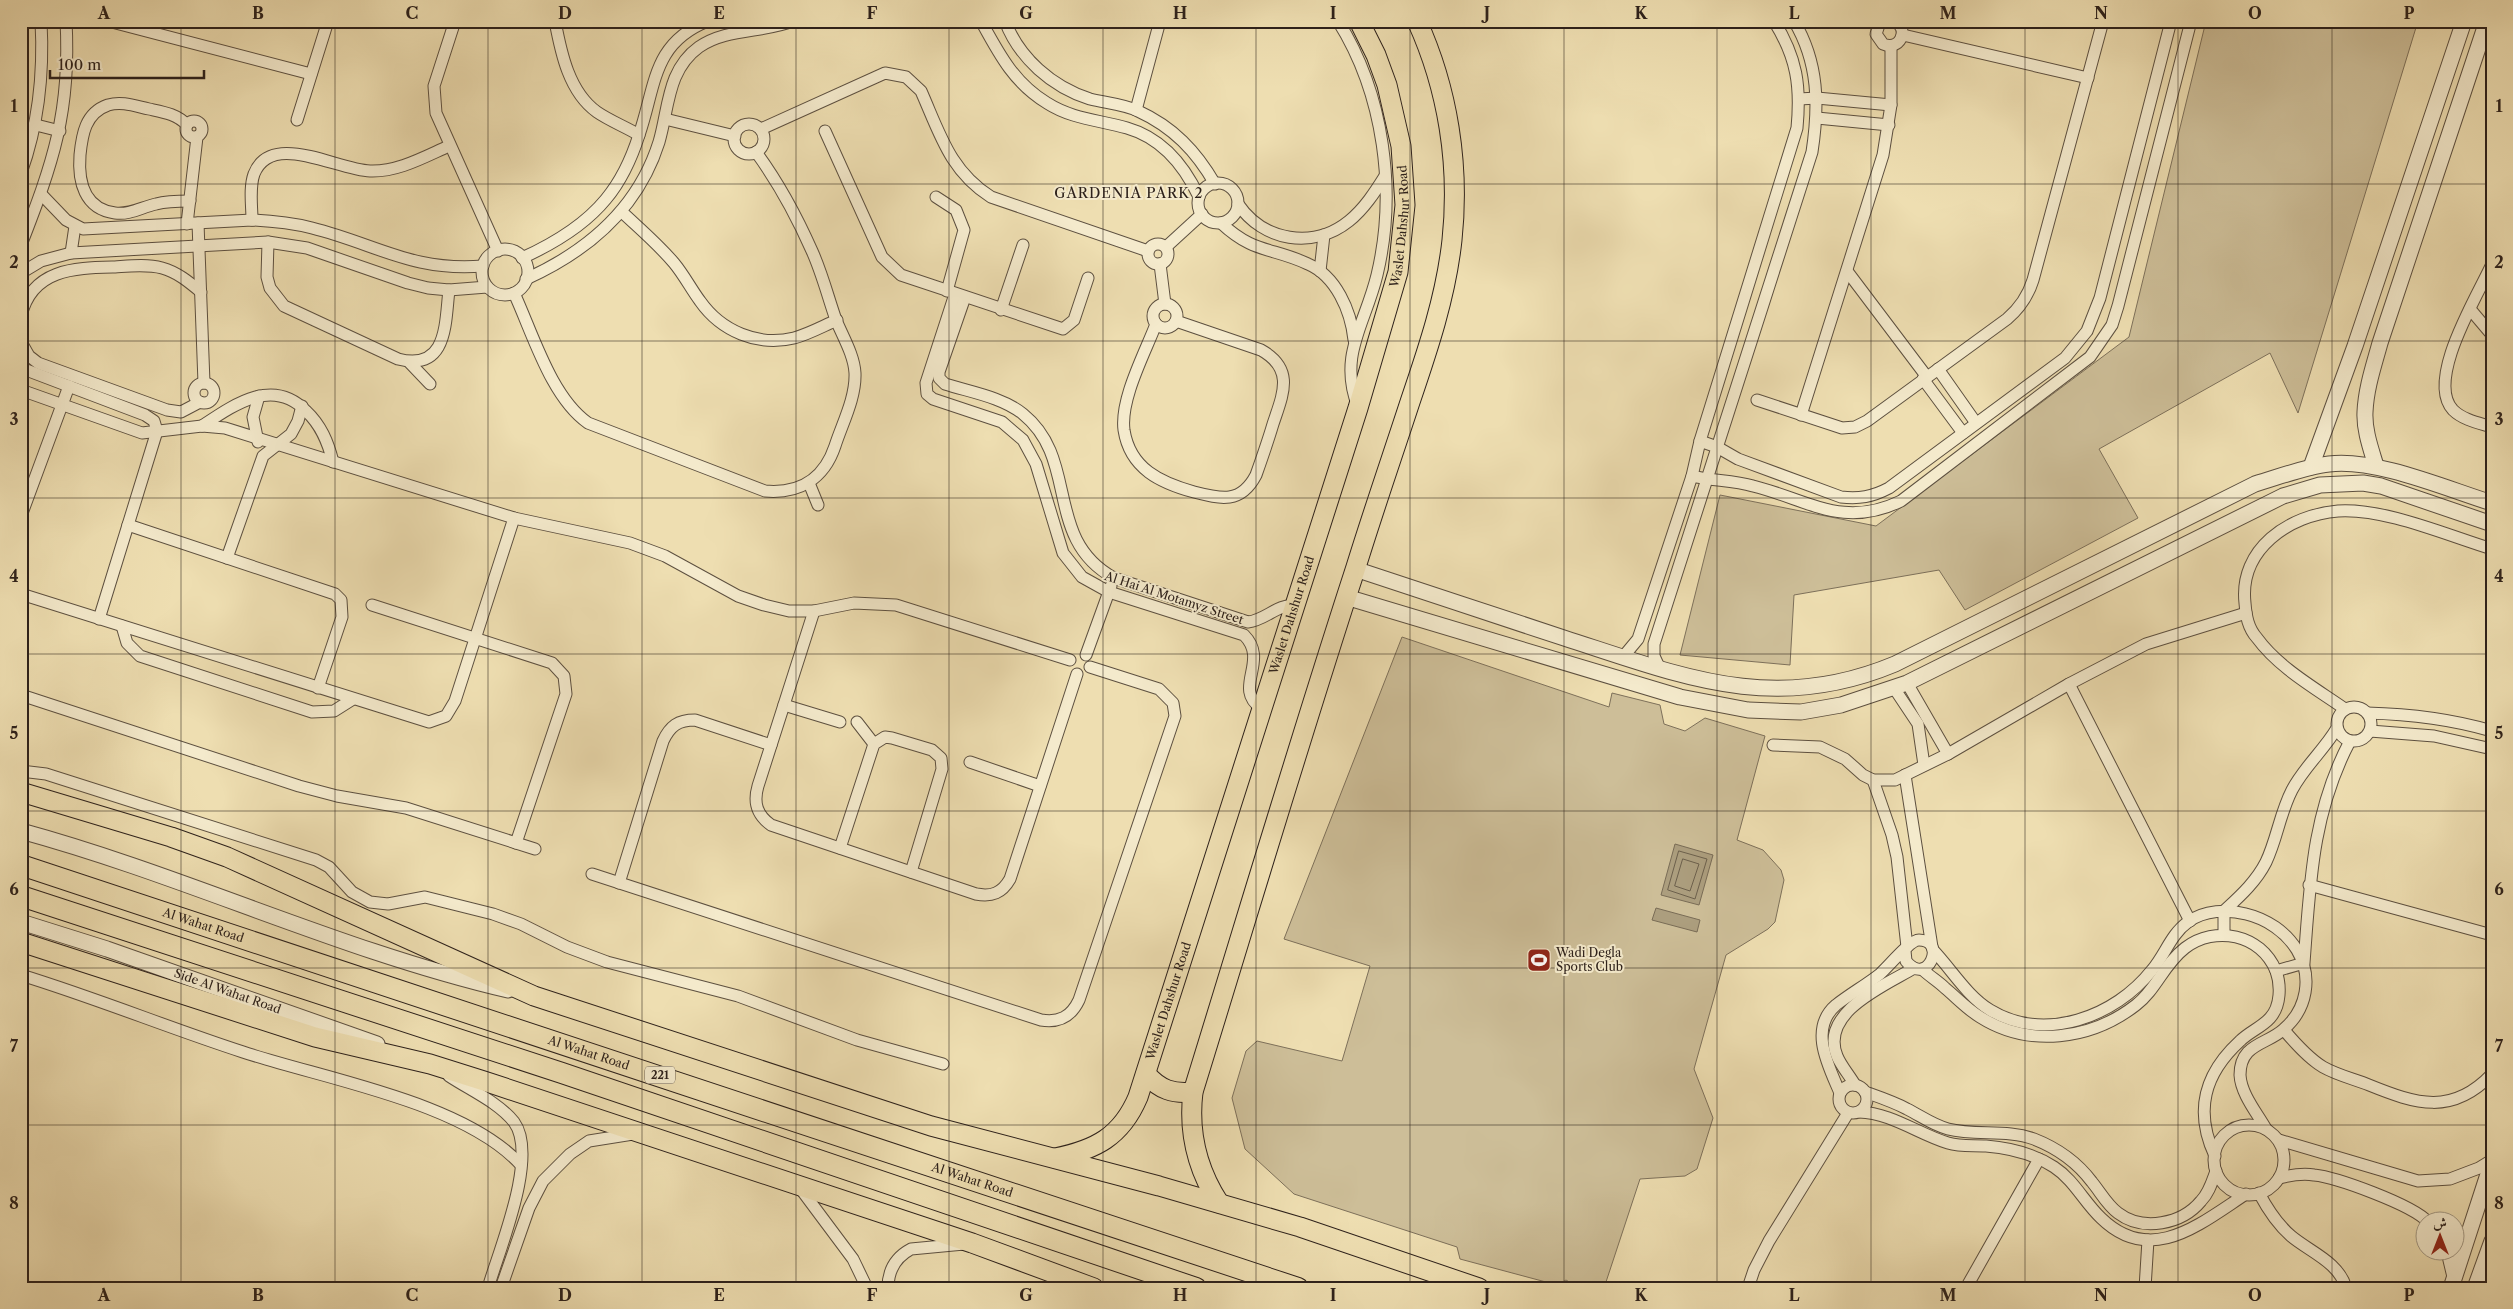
<svg xmlns="http://www.w3.org/2000/svg" width="2513" height="1309" viewBox="0 0 2513 1309" font-family="'Libre Caslon Text',Amiri,serif">
  <rect width="100%" height="100%" fill="#eedeb1"/>
  <filter id="stains"><feTurbulence type="fractalNoise" baseFrequency=".004" numOctaves="4"/><feColorMatrix values="0 0 0 0 .2 0 0 0 0 .09 0 0 0 0 .02 0 0 0 .5 -.17"/></filter>
  <radialGradient id="worn" r=".72"><stop offset=".6" stop-color="#630" stop-opacity="0"/><stop offset="1" stop-color="#630" stop-opacity=".3"/></radialGradient>
  <g fill="#cdbe98" stroke="#7d705a">
    <polygon points="2206,21 2418,21 2298,413 2270,353 2099,449 2138,518 1965,610 1939,570 1794,595 1790,665 1680,655 1720,495 1876,526 2129,337"/>
    <polygon points="1402,637 1609,707 1612,693 1660,705 1664,724 1685,731 1705,718 1765,736 1737,840 1763,850 1781,870 1784,880 1775,922 1768,929 1726,955 1694,1069 1713,1118 1697,1169 1685,1176 1640,1179 1604,1288 1579,1288 1566,1280 1557,1285 1460,1259 1457,1247 1294,1194 1245,1149 1232,1098 1246,1051 1257,1041 1342,1061 1370,966 1284,939"/>
  </g>
  <g fill="#ac9e7e" stroke="#796c56">
    <polygon points="1675,844 1713,855 1699,905 1661,895"/>
    <polygon points="1656,908 1700,920 1697,932 1652,920"/>
  </g>
  <g fill="none" stroke-linecap="round" stroke-linejoin="round">
    <g stroke="#6c604c" stroke-width="1">
      <polygon points="1679,851 1707,859 1695,899 1668,890"/>
      <polygon points="1683,859 1699,864 1690,891 1675,886"/>
    </g>
    <g stroke="#5d5040" stroke-width="13">
      <g id="minor">
        <polyline points="108,21 311,74"/>
        <polyline points="455,21 434,86 436,113 498,251"/>
        <path d="M555,21C561,53 569,92 597,112C610,121 626,127 639,135"/>
        <path d="M981,21C999,54 1014,83 1047,103C1072,119 1099,120 1127,128C1162,138 1184,165 1199,197"/>
        <path d="M1005,21C1019,58 1052,87 1090,99C1106,103 1124,104 1138,111C1173,127 1196,151 1215,184"/>
        <path d="M1338,21C1384,94 1397,192 1377,275C1365,325 1338,355 1358,407"/>
        <path d="M1884,21L1879,25L1876,34L1883,44C1899,51 1910,31 1895,21"/>
        <polyline points="1903,35 2088,78"/>
        <polyline points="1799,99 1817,98 1891,105"/>
        <polyline points="1136,110 1160,21"/>
        <polyline points="1817,118 1889,125"/>
        <polyline points="665,119 735,136"/>
        <polyline points="297,120 328,21"/>
        <circle cx="194" cy="129" r="8"/>
        <circle cx="749" cy="139" r="15"/>
        <polyline points="36,125 60,131"/>
        <path d="M187,125C177,114 163,112 149,109C135,106 122,101 108,105C85,113 82,135 80,155C78,181 84,209 115,213C130,215 142,207 156,204C167,201 178,201 190,201"/>
        <path d="M761,129L885,73L906,77L921,91C940,134 950,171 991,197L1148,251"/>
        <polyline points="825,131 882,257 901,275 1063,329 1074,320 1088,278"/>
        <path d="M21,173C39,123 44,74 41,21"/>
        <circle cx="1218" cy="203" r="20"/>
        <path d="M41,194L66,220L83,229L252,220C272,221 292,223 312,228C376,244 413,272 483,266"/>
        <polyline points="936,197 956,210 964,230 947,291"/>
        <path d="M1238,204C1263,241 1313,250 1349,221C1364,209 1375,192 1385,176"/>
        <path d="M622,212C640,229 658,244 674,263C684,275 691,289 700,301C721,331 758,347 794,338C809,334 823,326 837,320"/>
        <path d="M252,220C252,206 249,188 254,174C271,130 337,170 370,171C398,172 424,157 449,146"/>
        <polyline points="198,223 204,383"/>
        <path d="M1221,223C1254,254 1272,247 1308,264C1336,276 1351,311 1354,340"/>
        <polyline points="187,224 197,137"/>
        <path d="M268,242L267,277L270,288L284,306L398,359C448,372 445,323 449,290"/>
        <circle cx="1158" cy="254" r="10"/>
        <path d="M21,245C53,163 71,111 66,21"/>
        <polyline points="1166,247 1202,214"/>
        <circle cx="505" cy="272" r="23"/>
        <polyline points="71,253 75,226"/>
        <path d="M522,258C553,244 584,226 606,199C621,181 632,157 639,135C656,86 652,43 708,21"/>
        <polyline points="1160,264 1165,304"/>
        <path d="M2492,264C2478,295 2425,380 2453,410C2463,420 2479,423 2492,427"/>
        <polyline points="1320,271 1324,235"/>
        <polyline points="1847,271 1927,377"/>
        <polyline points="21,273 41,261 71,253 268,242 307,248 408,283 428,288 449,290 487,287"/>
        <path d="M526,279C588,251 638,209 659,142C669,108 667,70 699,47C726,28 763,33 793,21"/>
        <path d="M514,293C533,334 551,397 588,423L765,491C799,494 824,479 835,446C842,424 856,398 855,373C854,355 843,337 836,320C828,297 822,273 812,251C797,217 778,182 756,152"/>
        <path d="M955,294L926,383L927,394L933,399L1002,422L1023,440L1036,464L1063,553L1082,577L1109,592L1244,635C1270,661 1232,688 1261,708"/>
        <path d="M965,297L939,372V378L945,384C970,392 1002,397 1023,414C1080,460 1043,539 1114,578L1248,622C1266,620 1277,604 1294,606"/>
        <circle cx="1165" cy="316" r="12"/>
        <polyline points="2470,309 2492,335"/>
        <polyline points="1001,310 1023,245"/>
        <path d="M21,316C32,268 76,268 115,267C130,266 147,264 162,268C177,272 189,282 201,292"/>
        <path d="M1156,324C1145,353 1120,399 1124,430C1130,469 1161,483 1194,492C1221,499 1241,504 1256,475C1262,458 1268,441 1273,424C1283,394 1295,369 1261,350L1176,321"/>
        <polyline points="21,342 29,356 38,363 167,410 181,412 200,402"/>
        <polyline points="409,362 430,384"/>
        <polyline points="21,368 145,415 154,421 157,431 99,619"/>
        <polyline points="1938,369 1976,423"/>
        <polyline points="1923,379 1963,433"/>
        <circle cx="204" cy="393" r="10"/>
        <polyline points="21,390 142,433 202,426 225,428 514,518 630,543 665,556 738,596 764,605 789,611 814,611 854,603 896,605 1070,660"/>
        <path d="M1757,400L1842,428L1855,427L1867,421L2007,319C2020,308 2028,296 2033,280L2103,21"/>
        <polyline points="1801,415 1883,155 1891,105 1891,46"/>
        <path d="M202,426C235,404 273,377 306,411C321,425 328,442 333,462"/>
        <path d="M1700,441L1717,447L1738,459L1841,497C1859,499 1872,497 1889,488L2065,358L2087,331L2100,298L2171,21"/>
        <polyline points="258,442 253,417 259,396"/>
        <path d="M1692,476C1712,481 1733,480 1753,486C1809,500 1843,529 1901,501L2090,357L2112,325L2118,306L2191,21"/>
        <polyline points="809,483 818,505"/>
        <polyline points="21,516 69,386"/>
        <polyline points="128,525 335,594 341,600 342,617 318,688"/>
        <polyline points="227,558 263,456 291,434 298,421 302,406"/>
        <polyline points="21,594 429,722 446,716 455,701 514,518"/>
        <polyline points="372,605 552,663 564,676 566,694 516,843"/>
        <path d="M814,611L758,786C753,803 757,815 771,825L976,894C992,897 1002,893 1010,879L1077,674"/>
        <polyline points="122,626 127,643 140,656 312,712 334,711 353,699"/>
        <polyline points="1086,655 1111,586"/>
        <path d="M1623,657L1638,639L1692,476L1700,441L1797,128C1801,86 1797,58 1774,21"/>
        <path d="M1660,669L1654,656V644L1812,152C1819,106 1819,63 1794,21"/>
        <polyline points="1907,683 1948,754"/>
        <polyline points="2069,684 2190,921"/>
        <polyline points="1894,688 1918,724 1924,765"/>
        <polyline points="21,695 299,786 337,796 406,808 535,849"/>
        <polyline points="784,705 840,722"/>
        <circle cx="2354" cy="724" r="17"/>
        <path d="M2345,709C2315,688 2279,668 2257,638C2248,628 2246,616 2245,603C2239,549 2289,515 2338,511C2385,508 2446,535 2492,549"/>
        <path d="M2367,713C2410,714 2451,719 2492,731"/>
        <polyline points="857,722 874,744"/>
        <polyline points="2370,731 2434,736 2492,749"/>
        <polyline points="1773,745 1820,747 1845,759 1863,775 1873,780 1895,780 1948,754 2069,684 2146,644 2246,613"/>
        <polyline points="970,762 1040,786"/>
        <polyline points="21,771 46,774 316,860 329,867 352,892 370,902 388,904 425,897 493,914 521,924 567,947 607,962 738,996 857,1040 943,1064"/>
        <polyline points="1905,775 1932,947"/>
        <polyline points="1873,780 1892,835 1897,857 1907,947"/>
        <polyline points="840,848 874,744 885,737 892,738 932,750 941,758 942,769 911,872"/>
        <path d="M592,874L1041,1020C1059,1023 1071,1017 1079,1000L1175,716L1173,703L1159,689L1090,667"/>
        <path d="M619,883L663,741C670,726 678,720 695,720L771,745"/>
        <polyline points="2309,885 2492,935"/>
        <path d="M2224,934V911C2239,897 2256,882 2266,862C2277,839 2280,813 2292,790C2304,767 2324,750 2337,728"/>
        <path d="M1933,950C1952,970 1967,996 1990,1010C2045,1043 2115,1017 2152,970C2165,955 2171,934 2188,922C2204,910 2228,909 2246,914C2267,919 2286,932 2297,950C2313,977 2307,1009 2284,1029C2267,1045 2240,1043 2240,1075C2241,1094 2257,1113 2266,1129"/>
        <path d="M1922,969C1929,976 1938,981 1945,988C1957,998 1967,1009 1980,1017C2029,1048 2091,1040 2136,1005C2156,990 2164,964 2185,948C2215,925 2261,934 2276,971C2281,985 2281,1006 2270,1018C2262,1027 2249,1032 2240,1041C2204,1074 2194,1111 2215,1156"/>
        <path d="M2276,971L2304,963C2310,884 2312,813 2350,741"/>
        <path d="M21,975C96,998 169,1028 243,1052C324,1079 464,1102 521,1165"/>
        <path d="M2284,1030C2295,1043 2308,1058 2323,1067C2337,1075 2354,1079 2369,1085C2416,1104 2452,1116 2492,1074"/>
        <path d="M449,1076C470,1090 498,1102 514,1122C539,1156 499,1250 488,1288"/>
        <circle cx="1853" cy="1099" r="14"/>
        <path d="M1855,1085C1850,1076 1841,1066 1837,1056C1819,1012 1886,985 1914,968"/>
        <path d="M1865,1092C1879,1097 1894,1102 1907,1109C1921,1116 1933,1125 1948,1129C1976,1136 2007,1129 2034,1139C2057,1148 2077,1162 2092,1182C2101,1193 2107,1205 2118,1213C2143,1232 2182,1224 2201,1201C2209,1193 2212,1182 2216,1171"/>
        <path d="M1840,1093C1829,1067 1808,1029 1836,1005C1850,994 1866,985 1880,974C1889,966 1910,940 1919,940C1948,940 1927,988 1906,961L1905,951"/>
        <path d="M1859,1112C1892,1113 1918,1134 1948,1143C1961,1147 1973,1145 1986,1146C2011,1148 2034,1154 2054,1167C2074,1180 2084,1202 2101,1218C2151,1267 2201,1223 2246,1194"/>
        <circle cx="2249" cy="1160" r="35"/>
        <polyline points="2279,1140 2418,1181 2450,1179 2479,1168 2492,1160"/>
        <path d="M2279,1178C2291,1175 2302,1173 2314,1175C2336,1177 2413,1205 2428,1222"/>
        <polyline points="800,1188 853,1259 867,1288"/>
        <path d="M2259,1193C2268,1210 2277,1224 2291,1236C2310,1252 2339,1262 2346,1288"/>
        <polyline points="2447,1252 2453,1277"/>
        <polyline points="501,1288 529,1208 543,1181 570,1154 589,1141 633,1134"/>
        <path d="M888,1288C888,1270 896,1257 911,1249L964,1244"/>
        <polyline points="1748,1288 1754,1270 1769,1241 1848,1113"/>
        <polyline points="1966,1288 2039,1159"/>
        <polyline points="2145,1288 2148,1240"/>
      </g>
    </g>
    <g stroke="#5d5040" stroke-width="17">
      <g id="tertiary">
        <path d="M2376,466C2371,449 2364,430 2365,412C2366,388 2374,365 2380,343L2487,21"/>
        <polyline points="2311,467 2355,346 2464,21"/>
        <path d="M1355,569C1425,592 1494,615 1564,638C1682,676 1773,715 1895,664L2255,484C2279,477 2304,467 2329,464C2375,458 2447,489 2492,503"/>
        <polyline points="1346,597 1680,697 1748,710 1801,712 1841,705 1907,683 2283,496 2320,485 2363,483 2381,486 2492,524"/>
        <path d="M21,831C186,876 341,951 508,990"/>
        <path id="s1" d="M21,922L107,949L377,1044"/>
        <polyline points="2451,1288 2492,1162"/>
        <polyline points="2475,1288 2492,1241"/>
      </g>
    </g>
    <g stroke="#2d211b" stroke-width="21">
      <g id="primary">
        <polyline points="21,792 171,837 227,857 534,996 931,1126 1159,1186 1300,1227 1479,1288"/>
        <polyline points="21,942 315,1037 430,1064 484,1081 972,1243 1094,1288"/>
        <path d="M1146,1074C1160,1090 1173,1094 1193,1092"/>
        <path id="s2" d="M1055,1158C1095,1150 1121,1137 1138,1097L1358,408L1398,272L1405,205L1401,146L1387,85L1376,55L1359,21"/>
        <path d="M1219,1203C1197,1169 1188,1133 1193,1092C1247,917 1299,742 1356,567C1373,512 1392,457 1410,402C1428,349 1446,296 1452,240C1460,165 1448,89 1417,21"/>
      </g>
    </g>
    <g stroke="#2d211b" stroke-width="22">
      <g id="trunk">
        <path id="s3" d="M21,865L1298,1288"/>
        <polyline points="21,896 562,1073 1196,1288"/>
      </g>
    </g>
    <use href="#minor" stroke="#f4eacc" stroke-width="11"/>
    <use href="#tertiary" stroke="#f4eacc" stroke-width="15"/>
    <use href="#primary" stroke="#eedeb1" stroke-width="19"/>
    <use href="#trunk" stroke="#eedeb1" stroke-width="20"/>
  </g>
  <path fill="none" stroke="#2d211b" stroke-width="1" stroke-opacity="0.55" d="M181,21V1288M335,21V1288M488,21V1288M642,21V1288M796,21V1288M949,21V1288M1103,21V1288M1256,21V1288M1410,21V1288M1564,21V1288M1717,21V1288M1871,21V1288M2025,21V1288M2178,21V1288M2332,21V1288M21,184H2492M21,341H2492M21,498H2492M21,654H2492M21,811H2492M21,968H2492M21,1125H2492"/>
  <defs>
    <g id="stadium-square" transform="scale(1.25)"><rect x="-9" y="-9" width="18" height="18" rx="4" fill="#8f2418" stroke="#f4eacc"/><path d="M0-5a6.5 5 0 1 0 0 10a6.5 5 0 1 0 0-10ZM-3.5-1.8h7v3.6h-7Z" fill="#fff"/></g>
  </defs>
  <g fill-rule="evenodd">
    <use href="#stadium-square" x="1539" y="960"/>
  </g>
  <g text-anchor="middle" stroke-width="4" stroke-linejoin="round" paint-order="stroke">
    <rect fill="#f4eacc" stroke="#695d50" stroke-width="1" x="645" y="1066.5" width="30" height="17" rx="4"/>
    <g font-size="11" font-weight="bold" fill="#2d211b">
      <text x="660" y="1079">221</text>
    </g>
    <g font-size="12" fill="#2d211b" stroke="#f4eacc">
      <text dy="4" stroke="none"><textPath href="#s2" startOffset="1019">Waslet Dahshur Road</textPath></text>
      <text transform="translate(1174 598) rotate(18)" y="4">Al Hai Al Motamyz Street</text>
      <text dy="4" stroke="none"><textPath href="#s2" startOffset="614">Waslet Dahshur Road</textPath></text>
      <text dy="4" stroke="none"><textPath href="#s3" startOffset="192">Al Wahat Road</textPath></text>
      <text dy="4" stroke="none"><textPath href="#s1" startOffset="218">Side Al Wahat Road</textPath></text>
      <text dy="4" stroke="none"><textPath href="#s2" startOffset="209">Waslet Dahshur Road</textPath></text>
      <text dy="4" stroke="none"><textPath href="#s3" startOffset="598">Al Wahat Road</textPath></text>
      <text dy="4" stroke="none"><textPath href="#s3" startOffset="1002">Al Wahat Road</textPath></text>
    </g>
    <g font-size="12" fill="#2d211b" stroke="#f4eacc" text-anchor="start">
      <text x="1556" y="957">Wadi Degla<tspan x="1556" dy="14">Sports Club</tspan></text>
    </g>
    <g font-size="14" letter-spacing="1" fill="#2d211b" stroke="#f4eacc">
      <text x="1129" y="198">GARDENIA PARK 2</text>
    </g>
  </g>
  <rect width="2513" height="1309" fill="none" stroke="#eedeb1" stroke-width="55"/>
  <g transform="translate(2440 1236)"><circle r="24" fill="#f4eacc" stroke="#a49a85"/>
  <path d="M0-4L9 19L0 12L-9 19Z" fill="#8f2418"/>
  <text y="-8" font-size="14" font-weight="bold" text-anchor="middle" fill="#2d211b">ش</text>
  </g>
  <path d="M50 70v8h154v-8" fill="none" stroke="#2d211b" stroke-width="2.5"/>
  <text x="58" y="70" font-size="15" fill="#2d211b" stroke="#f4eacc" stroke-width="4" paint-order="stroke">100 m</text>
  <rect x="28" y="28" width="2458" height="1254" fill="none" stroke="#2d211b" stroke-width="2"/>
  <g font-size="16" text-anchor="middle" font-weight="bold" fill="#2d211b">
    <text x="104" y="19">A</text>
    <text x="258" y="19">B</text>
    <text x="412" y="19">C</text>
    <text x="565" y="19">D</text>
    <text x="719" y="19">E</text>
    <text x="872" y="19">F</text>
    <text x="1026" y="19">G</text>
    <text x="1180" y="19">H</text>
    <text x="1333" y="19">I</text>
    <text x="1487" y="19">J</text>
    <text x="1641" y="19">K</text>
    <text x="1794" y="19">L</text>
    <text x="1948" y="19">M</text>
    <text x="2101" y="19">N</text>
    <text x="2255" y="19">O</text>
    <text x="2409" y="19">P</text>
    <text x="14" y="112">1</text>
    <text x="2499" y="112">1</text>
    <text x="14" y="268">2</text>
    <text x="2499" y="268">2</text>
    <text x="14" y="425">3</text>
    <text x="2499" y="425">3</text>
    <text x="14" y="582">4</text>
    <text x="2499" y="582">4</text>
    <text x="14" y="739">5</text>
    <text x="2499" y="739">5</text>
    <text x="14" y="895">6</text>
    <text x="2499" y="895">6</text>
    <text x="14" y="1052">7</text>
    <text x="2499" y="1052">7</text>
    <text x="14" y="1209">8</text>
    <text x="2499" y="1209">8</text>
    <text x="104" y="1301">A</text>
    <text x="258" y="1301">B</text>
    <text x="412" y="1301">C</text>
    <text x="565" y="1301">D</text>
    <text x="719" y="1301">E</text>
    <text x="872" y="1301">F</text>
    <text x="1026" y="1301">G</text>
    <text x="1180" y="1301">H</text>
    <text x="1333" y="1301">I</text>
    <text x="1487" y="1301">J</text>
    <text x="1641" y="1301">K</text>
    <text x="1794" y="1301">L</text>
    <text x="1948" y="1301">M</text>
    <text x="2101" y="1301">N</text>
    <text x="2255" y="1301">O</text>
    <text x="2409" y="1301">P</text>
  </g>
  <rect width="100%" height="100%" filter="url(#stains)"/>
  <rect width="100%" height="100%" fill="url(#worn)"/>
</svg>
